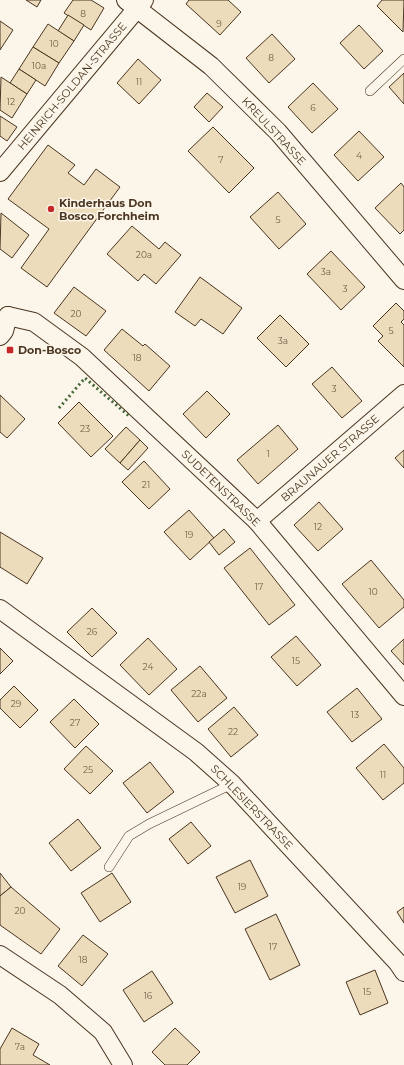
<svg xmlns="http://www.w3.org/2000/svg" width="404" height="1065" viewBox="0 0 404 1065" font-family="Montserrat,sans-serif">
  <rect width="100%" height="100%" fill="#fbf6e9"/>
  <g fill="#ecdcbc" stroke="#4a3520">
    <polygon points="26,0 41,0 37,7"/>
    <polygon points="73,0 91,0 104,8 91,30 64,13"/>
    <polygon points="189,0 228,0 241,12 220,35 186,4"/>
    <polygon points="382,0 404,0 403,32 377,6"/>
    <polygon points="68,15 84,25 74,41 58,31"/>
    <polygon points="0,21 13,30 0,50"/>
    <polygon points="48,24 74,41 59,63 33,47"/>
    <polygon points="359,25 383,51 364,69 340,43"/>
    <polygon points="272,34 295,59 269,83 246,58"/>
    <polygon points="33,47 59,63 45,86 19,69"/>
    <polygon points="138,59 161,80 139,104 117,83"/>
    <polygon points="19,69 36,80 27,94 10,83"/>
    <polygon points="404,73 404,104 389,87"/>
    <polygon points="1,77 27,94 12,118 0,110"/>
    <polygon points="313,83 338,109 312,133 288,107"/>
    <polygon points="207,93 223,107 209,122 194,107"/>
    <polygon points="0,116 17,127 7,141 0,136"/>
    <polygon points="213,127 254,168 229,193 188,151"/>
    <polygon points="359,131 384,157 358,181 334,155"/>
    <polygon points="48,145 75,165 68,173 84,185 96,169 120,187 47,287 21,268 49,229 8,199"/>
    <polygon points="401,183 404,187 404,230 400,234 375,208"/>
    <polygon points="278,192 306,224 279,249 250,217"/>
    <polygon points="1,213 29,235 12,258 0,249"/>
    <polygon points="132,226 159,249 165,242 181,255 156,284 144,274 138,281 107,254"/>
    <polygon points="331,251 365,287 341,310 307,274"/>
    <polygon points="200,277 242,308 223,334 201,319 195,326 175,312"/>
    <polygon points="74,287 106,311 86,336 54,313"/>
    <polygon points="396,303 404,311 404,319 401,322 404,325 404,367 378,341 383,336 373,326"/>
    <polygon points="280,315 309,344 286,367 257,338"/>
    <polygon points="122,329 143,346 145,344 170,366 149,391 104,350"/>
    <polygon points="332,367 362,401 342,418 312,384"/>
    <polygon points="207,391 230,414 206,438 183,414"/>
    <polygon points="0,395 25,419 7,438 0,432"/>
    <polygon points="79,402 113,436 91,457 58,423"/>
    <polygon points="278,425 298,449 258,484 237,460"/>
    <polygon points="126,427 140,440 120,463 105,449"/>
    <polygon points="140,440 148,448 128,470 120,463"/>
    <polygon points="404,450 404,468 395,458"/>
    <polygon points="144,461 170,489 149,509 122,482"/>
    <polygon points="319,502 343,529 318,551 294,525"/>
    <polygon points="189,510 214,538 190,560 164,532"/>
    <polygon points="224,529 235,542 219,555 209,542"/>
    <polygon points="0,532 43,558 27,584 0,567"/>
    <polygon points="250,548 295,605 269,625 224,568"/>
    <polygon points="371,560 404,600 404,607 379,628 342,584"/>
    <polygon points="92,608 117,633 92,657 67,632"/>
    <polygon points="296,636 321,665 297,686 271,657"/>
    <polygon points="148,638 177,669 149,695 120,665"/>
    <polygon points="404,639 404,665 391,651"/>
    <polygon points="0,648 13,661 0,674"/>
    <polygon points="200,666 227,698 198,722 171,690"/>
    <polygon points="14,686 38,710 20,728 0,708 0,700"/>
    <polygon points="357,688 382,719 352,742 327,712"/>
    <polygon points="74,699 99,724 75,748 50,722"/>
    <polygon points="234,707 258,735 231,757 208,729"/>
    <polygon points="384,744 404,768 404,783 383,800 356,768"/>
    <polygon points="86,746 113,771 90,794 64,769"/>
    <polygon points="150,762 174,792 147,813 123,783"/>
    <polygon points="78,819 101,848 71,871 49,843"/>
    <polygon points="191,822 211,846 188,864 169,839"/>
    <polygon points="250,860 268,896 235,913 216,877"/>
    <polygon points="0,873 11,887 0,896"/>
    <polygon points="112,873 131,902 100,922 81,893"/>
    <polygon points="11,887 60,929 41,954 0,925 0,896"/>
    <polygon points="404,907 404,923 397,912"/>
    <polygon points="276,914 300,965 270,980 245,929"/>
    <polygon points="83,935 108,954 82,986 58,966"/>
    <polygon points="375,970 388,1003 360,1015 346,982"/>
    <polygon points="152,971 173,1003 144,1022 123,990"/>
    <polygon points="12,1028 39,1044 33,1055 50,1065 0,1065 0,1049"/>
    <polygon points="175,1028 200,1052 187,1065 165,1065 152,1052"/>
  </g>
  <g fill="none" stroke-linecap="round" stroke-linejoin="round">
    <g stroke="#4a3520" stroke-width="10">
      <g id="lane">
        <polyline points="370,91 404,59"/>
        <polyline points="109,867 129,836 149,824 232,784"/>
      </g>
    </g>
    <g stroke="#4a3520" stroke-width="20">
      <g id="street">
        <polyline points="126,0 211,66 278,132 404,280"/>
        <polyline points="0,172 144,0"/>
        <polyline points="8,316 34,322 82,357 257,521 404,696"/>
        <polyline points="0,336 4,331 8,316"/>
        <polyline points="257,521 404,394"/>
        <polyline points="0,609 196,752 232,784 398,963 404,972"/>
        <polyline points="0,955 60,995 103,1032 123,1065"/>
      </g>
    </g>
    <use href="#lane" stroke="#fbf6e9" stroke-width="9"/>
    <use href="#street" stroke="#fbf6e9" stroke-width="18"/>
    <polyline stroke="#436837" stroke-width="3" stroke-dasharray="2 3" stroke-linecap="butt" points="59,408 85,378 129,416"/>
  </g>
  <g fill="#c62828" stroke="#fbf6e9" stroke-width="1.5">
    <circle cx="51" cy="209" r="4"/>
    <rect x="6" y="346" width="8" height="8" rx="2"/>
  </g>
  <g text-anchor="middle" stroke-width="3" stroke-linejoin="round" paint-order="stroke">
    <g font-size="9" fill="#725f47">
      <text x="83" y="17">8</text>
      <text x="219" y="27">9</text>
      <text x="54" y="47">10</text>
      <text x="271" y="61">8</text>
      <text x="39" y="69">10a</text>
      <text x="139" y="85">11</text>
      <text x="11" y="105">12</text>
      <text x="313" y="111">6</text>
      <text x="359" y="159">4</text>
      <text x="221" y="163">7</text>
      <text x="278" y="223">5</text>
      <text x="144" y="258">20a</text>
      <text x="326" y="275">3a</text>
      <text x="345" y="292">3</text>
      <text x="76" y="317">20</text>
      <text x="391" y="334">5</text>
      <text x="283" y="344">3a</text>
      <text x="137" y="361">18</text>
      <text x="334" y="392">3</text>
      <text x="85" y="432">23</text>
      <text x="268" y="457">1</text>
      <text x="146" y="488">21</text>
      <text x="318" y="530">12</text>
      <text x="189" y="538">19</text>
      <text x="259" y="590">17</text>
      <text x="373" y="595">10</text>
      <text x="92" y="635">26</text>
      <text x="296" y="664">15</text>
      <text x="148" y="670">24</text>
      <text x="199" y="697">22a</text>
      <text x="16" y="707">29</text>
      <text x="355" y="718">13</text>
      <text x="75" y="726">27</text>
      <text x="233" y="735">22</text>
      <text x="88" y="773">25</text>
      <text x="383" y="778">11</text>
      <text x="242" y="890">19</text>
      <text x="20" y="914">20</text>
      <text x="273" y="950">17</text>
      <text x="83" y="963">18</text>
      <text x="367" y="995">15</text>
      <text x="148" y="999">16</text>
      <text x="20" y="1050">7a</text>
    </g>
    <g font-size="11" fill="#4a3520" stroke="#fbf6e9">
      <text transform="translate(72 86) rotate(-50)" y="4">HEINRICH-SOLDAN-STRASSE</text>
      <text transform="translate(274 131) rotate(47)" y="4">KREULSTRASSE</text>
      <text transform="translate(330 458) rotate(-41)" y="4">BRAUNAUER STRASSE</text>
      <text transform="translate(221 488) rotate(44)" y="4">SUDETENSTRASSE</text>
      <text transform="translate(252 807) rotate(46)" y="4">SCHLESIERSTRASSE</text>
    </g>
    <g font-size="11" font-weight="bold" fill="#4a3520" stroke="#fbf6e9" text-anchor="start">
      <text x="59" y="207">Kinderhaus Don<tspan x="59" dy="13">Bosco Forchheim</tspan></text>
      <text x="18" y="354">Don-Bosco</text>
    </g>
  </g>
</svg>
